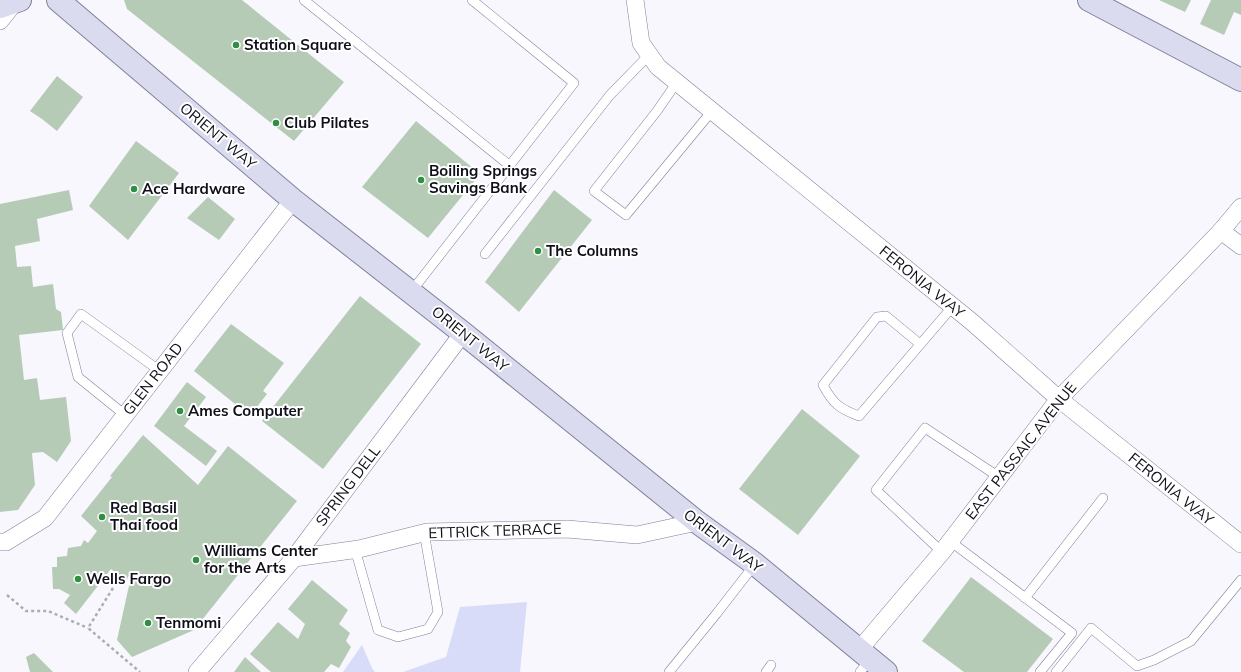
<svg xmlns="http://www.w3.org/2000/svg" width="1241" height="672" viewBox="0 0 1241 672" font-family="Mulish,sans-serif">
  <rect width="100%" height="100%" fill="#f7f7fd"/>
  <g fill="#d9dcf8">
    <polygon points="527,602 520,672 403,672 446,657 460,607"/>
    <polygon points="362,645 372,668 375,672 343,672"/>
  </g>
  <g fill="#b5cbb6">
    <polygon points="124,0 242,0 344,82 294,141 127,9"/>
    <polygon points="1159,0 1191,0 1185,12"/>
    <polygon points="1211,0 1241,0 1241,15 1234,12 1224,35 1200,24"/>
    <polygon points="57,76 83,97 57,131 42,119 30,111"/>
    <polygon points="416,121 480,174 428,238 362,187"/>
    <polygon points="136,141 179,173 128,240 89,206"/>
    <polygon points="69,190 73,210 37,219 40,241 15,246 17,267 31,266 33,287 53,284 56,309 61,312 63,330 19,335 24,380 37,378 40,400 66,397 71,441 57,462 43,452 32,453 35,485 18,510 0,512 0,204"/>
    <polygon points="554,190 592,220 519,312 485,282"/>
    <polygon points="208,197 235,219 219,240 187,218"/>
    <polygon points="360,296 421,344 323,469 262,421"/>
    <polygon points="231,324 284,363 263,391 256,385 267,394 250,416 194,371"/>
    <polygon points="187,382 206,397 184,426 217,451 206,466 154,426"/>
    <polygon points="802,409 860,456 798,535 739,489"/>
    <polygon points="143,435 198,485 228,446 297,501 194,630 132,657 117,640 132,572 125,581 111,569 76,614 64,603 70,595 59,589 53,589 52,567 57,567 57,557 67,556 68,548 81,546 84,540 88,543 97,531 81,516 112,477 110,476"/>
    <polygon points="971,577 1053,639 1027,672 964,672 922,641"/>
    <polygon points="312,580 348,610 339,624 350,633 346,641 351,647 339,668 331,664 324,672 271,672 250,654 278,622 298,639 305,624 288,609"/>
    <polygon points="34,653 53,672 30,672 26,657"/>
    <polygon points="245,657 261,672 234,672"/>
  </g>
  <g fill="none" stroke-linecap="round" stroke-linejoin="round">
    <g stroke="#7e8099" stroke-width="10">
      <g id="lane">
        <polyline points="304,0 509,165"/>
        <polyline points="677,82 657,111 594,191 626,215 712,111"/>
        <polyline points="485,254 610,95 649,55"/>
        <polyline points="411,292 574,83 472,0"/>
        <path d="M920,344L886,316L877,317L823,385C833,404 840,409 859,416L953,306"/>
        <polyline points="125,415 78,377 67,333 81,314 160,371"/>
        <polyline points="950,541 1072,633 1040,672"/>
        <polyline points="355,549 378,630 398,637 428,629 438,612 424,532"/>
        <polyline points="942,552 876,490 925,428 999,477"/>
        <polyline points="1025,598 1103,498"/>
        <polyline points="669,672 717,613 755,564"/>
        <polyline points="766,672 771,665"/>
        <polyline points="860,672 870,659"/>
        <polyline points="1056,672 1091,628 1137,666 1154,660 1191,641 1241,580"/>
      </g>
    </g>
    <g stroke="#7e8099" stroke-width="18">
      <g id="street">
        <polyline points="635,0 641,43 658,67 972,322 1059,399 1241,544"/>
        <polyline points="0,21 16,1"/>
        <polyline points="1221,231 1241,246"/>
        <polyline points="0,542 6,542 45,518 293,200"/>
        <polyline points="294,558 359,549 427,532 567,529 637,535 697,522"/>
        <polyline points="859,650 942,552 1059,399 1221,231 1241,207"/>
        <polyline points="197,672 294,558 463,333"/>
      </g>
    </g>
    <g stroke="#7e8099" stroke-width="24">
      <g id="secondary">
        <polyline points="58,0 293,200 463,333 697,522 755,564 886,672"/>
        <polyline points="1089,0 1241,80"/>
        <polyline points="0,7 20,0"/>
      </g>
    </g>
    <g stroke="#acacb3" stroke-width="2.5" stroke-dasharray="3 3" stroke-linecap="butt">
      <polyline points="113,588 88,628 140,672"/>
      <polyline points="7,595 26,611 48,611 88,628"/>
    </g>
    <use href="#lane" stroke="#fff" stroke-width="9"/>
    <use href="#street" stroke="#fff" stroke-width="17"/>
    <use href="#secondary" stroke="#dadbef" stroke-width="22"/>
  </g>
  <g fill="#2f9043" stroke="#fff" stroke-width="1.5">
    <circle cx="236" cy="45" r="4"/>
    <circle cx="276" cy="123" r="4"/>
    <circle cx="421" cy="180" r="4"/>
    <circle cx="134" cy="189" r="4"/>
    <circle cx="538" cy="251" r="4"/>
    <circle cx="180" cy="411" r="4"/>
    <circle cx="102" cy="517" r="4"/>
    <circle cx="196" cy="560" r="4"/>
    <circle cx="78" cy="579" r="4"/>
    <circle cx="148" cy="623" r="4"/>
  </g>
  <g text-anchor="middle" stroke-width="4" stroke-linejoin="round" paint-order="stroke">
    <g font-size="15" font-weight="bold" fill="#0e0f18" stroke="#fff" text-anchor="start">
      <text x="244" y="50">Station Square</text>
      <text x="284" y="128">Club Pilates</text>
      <text x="429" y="176">Boiling Springs<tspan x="429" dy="17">Savings Bank</tspan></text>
      <text x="142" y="194">Ace Hardware</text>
      <text x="546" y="256">The Columns</text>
      <text x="188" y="416">Ames Computer</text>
      <text x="110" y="513">Red Basil<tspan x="110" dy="17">Thai food</tspan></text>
      <text x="204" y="556">Williams Center<tspan x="204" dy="17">for the Arts</tspan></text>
      <text x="86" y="584">Wells Fargo</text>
      <text x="156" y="628">Tenmomi</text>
    </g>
    <g font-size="15" fill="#0e0f18" stroke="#fff">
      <text transform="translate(218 136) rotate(40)" y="5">ORIENT WAY</text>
      <text transform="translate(922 282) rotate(39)" y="5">FERONIA WAY</text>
      <text transform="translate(470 339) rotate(39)" y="5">ORIENT WAY</text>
      <text transform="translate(153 379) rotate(-52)" y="5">GLEN ROAD</text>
      <text transform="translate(1021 451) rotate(-52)" y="5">EAST PASSAIC AVENUE</text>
      <text transform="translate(348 486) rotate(-53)" y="5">SPRING DELL</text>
      <text transform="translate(1171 489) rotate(39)" y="5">FERONIA WAY</text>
      <text transform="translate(495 531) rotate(-2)" y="5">ETTRICK TERRACE</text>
      <text transform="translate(723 541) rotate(37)" y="5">ORIENT WAY</text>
    </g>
  </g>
</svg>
